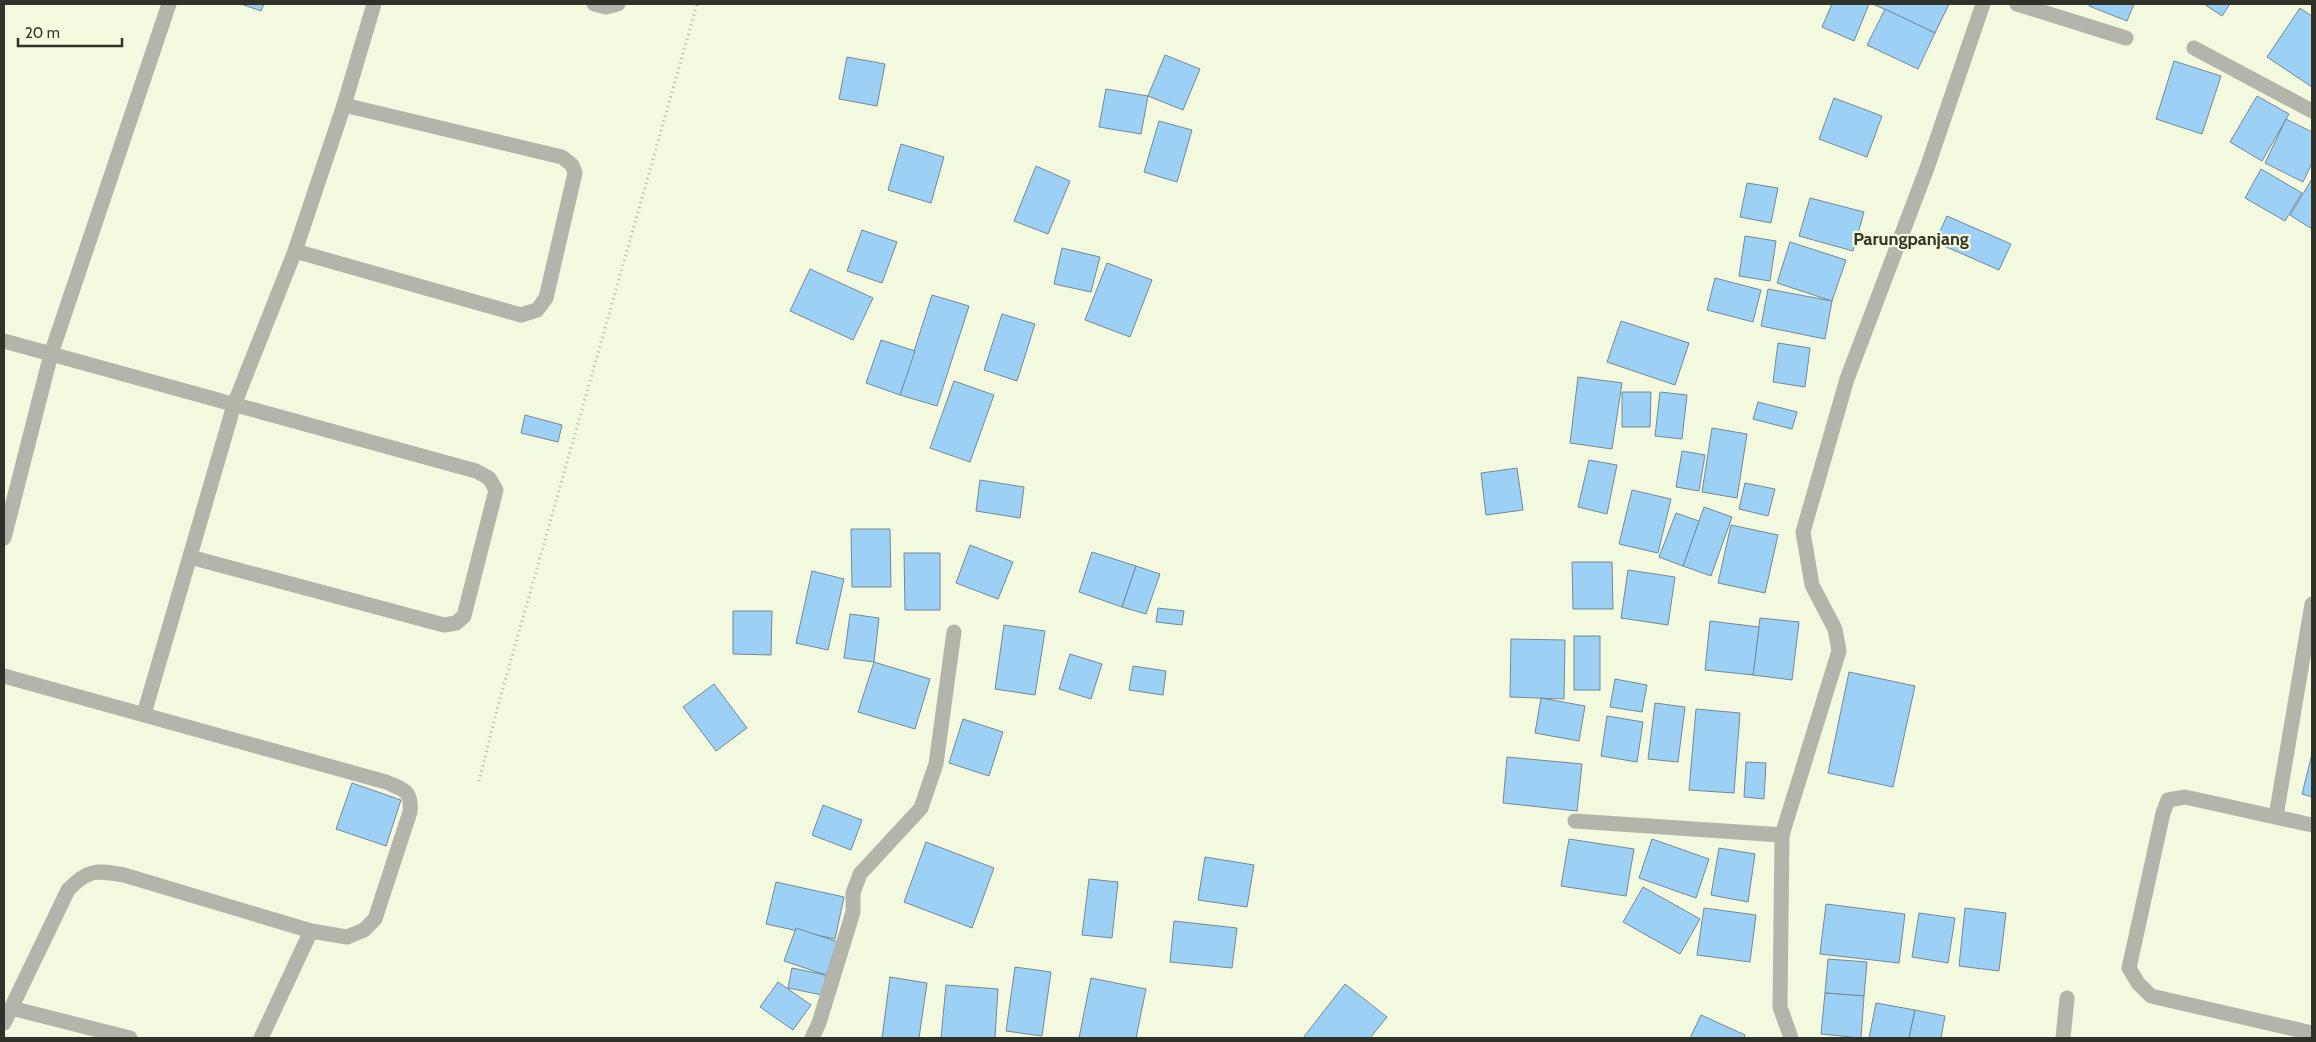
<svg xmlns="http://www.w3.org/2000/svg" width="2316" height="1042" viewBox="0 0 2316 1042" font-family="Cabin,sans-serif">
  <rect width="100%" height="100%" fill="#f3f9df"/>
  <g fill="#9cd1f5" stroke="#738897">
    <polygon points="241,4 264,4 261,11"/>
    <polygon points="1832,4 1869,4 1854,41 1822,27"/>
    <polygon points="1873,4 1949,4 1935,33"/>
    <polygon points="2090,4 2134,4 2127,21 2089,6"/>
    <polygon points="2204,4 2230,4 2222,16"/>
    <polygon points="2300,8 2312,16 2312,87 2267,57"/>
    <polygon points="1885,9 1935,33 1918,69 1867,45"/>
    <polygon points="1165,55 1200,69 1183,110 1148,96"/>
    <polygon points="847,57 885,64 877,106 839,99"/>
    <polygon points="2174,61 2221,76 2202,134 2156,119"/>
    <polygon points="1106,89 1148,96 1141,134 1099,127"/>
    <polygon points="2257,96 2289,114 2262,161 2230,142"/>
    <polygon points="1834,98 1882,116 1867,157 1819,139"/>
    <polygon points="2286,119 2312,132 2312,163 2303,182 2265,163"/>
    <polygon points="1159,121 1192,130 1177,182 1144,172"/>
    <polygon points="901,144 944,157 931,203 888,190"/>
    <polygon points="1036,166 1070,181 1048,234 1014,221"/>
    <polygon points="2261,169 2302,193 2285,221 2245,198"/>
    <polygon points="2312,179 2312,229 2290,215"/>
    <polygon points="1747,183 1778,188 1771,223 1740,217"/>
    <polygon points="1810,198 1864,212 1853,251 1799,236"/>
    <polygon points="1947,216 2011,244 1999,270 1935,242"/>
    <polygon points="862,230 897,242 882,283 847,271"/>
    <polygon points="1745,236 1776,241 1770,281 1739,276"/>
    <polygon points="1790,242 1846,260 1832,301 1777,283"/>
    <polygon points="1062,248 1100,257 1091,292 1054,284"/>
    <polygon points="1107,263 1152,280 1130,337 1085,320"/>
    <polygon points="810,269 873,298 853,340 790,311"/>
    <polygon points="1715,278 1761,290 1753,322 1707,310"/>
    <polygon points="1768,289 1832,301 1825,339 1761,326"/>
    <polygon points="932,295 969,306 937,406 900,395"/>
    <polygon points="1002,314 1035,324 1017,381 984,370"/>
    <polygon points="1621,321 1689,343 1675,385 1607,362"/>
    <polygon points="881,340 915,351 900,395 866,383"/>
    <polygon points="1778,343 1810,348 1805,387 1773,382"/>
    <polygon points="1578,377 1622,383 1612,449 1570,443"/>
    <polygon points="954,381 994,395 970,462 930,448"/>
    <polygon points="1622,392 1651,392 1650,427 1622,427"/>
    <polygon points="1660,392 1687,395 1682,439 1655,436"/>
    <polygon points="1758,402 1797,412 1792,429 1753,419"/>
    <polygon points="525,415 562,425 558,442 521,433"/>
    <polygon points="1712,428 1747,434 1737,498 1702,492"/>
    <polygon points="1682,451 1705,455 1699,491 1676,487"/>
    <polygon points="1589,460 1617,465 1607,514 1578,507"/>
    <polygon points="1517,468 1523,510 1486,515 1481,473"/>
    <polygon points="980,480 1024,487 1020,518 976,511"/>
    <polygon points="1745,483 1775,489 1768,516 1739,509"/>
    <polygon points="1632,490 1671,499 1658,553 1619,544"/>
    <polygon points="1704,507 1732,517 1711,576 1683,566"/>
    <polygon points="1676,513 1699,521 1683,566 1659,557"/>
    <polygon points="1731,525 1778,535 1765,593 1718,583"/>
    <polygon points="851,529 890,529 891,587 852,587"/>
    <polygon points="970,545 1013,562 998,599 956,583"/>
    <polygon points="1092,552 1136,566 1122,607 1079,592"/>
    <polygon points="904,553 940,553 940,610 905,610"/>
    <polygon points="1572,562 1612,562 1613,609 1573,609"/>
    <polygon points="1136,566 1160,574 1146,614 1122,607"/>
    <polygon points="1628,570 1675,577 1668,625 1621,618"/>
    <polygon points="812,571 844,579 828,650 796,643"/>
    <polygon points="1158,608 1184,611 1182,625 1156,622"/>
    <polygon points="733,611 772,611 771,655 733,654"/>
    <polygon points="850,614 879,618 874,662 844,658"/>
    <polygon points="1760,618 1799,622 1792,680 1753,675"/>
    <polygon points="1710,621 1759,627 1753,675 1705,670"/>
    <polygon points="1004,625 1045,631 1035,695 995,689"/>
    <rect x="1574" y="636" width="26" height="54"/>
    <polygon points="1511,639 1565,640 1564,699 1510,697"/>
    <polygon points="1070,654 1102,664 1091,699 1059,689"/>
    <polygon points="874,662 930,679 915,729 858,712"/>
    <polygon points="1133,666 1166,671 1163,695 1129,690"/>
    <polygon points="1849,672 1915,686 1893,787 1828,773"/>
    <polygon points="1615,679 1647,685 1642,712 1610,707"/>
    <polygon points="714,684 747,728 716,751 683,707"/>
    <polygon points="1541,698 1585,706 1579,741 1535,733"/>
    <polygon points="1655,703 1685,707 1678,762 1648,759"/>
    <polygon points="1696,709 1740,713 1734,793 1689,790"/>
    <polygon points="1607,716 1643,722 1637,762 1601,756"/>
    <polygon points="963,719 1003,732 989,776 949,763"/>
    <polygon points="2312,754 2312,797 2302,794"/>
    <polygon points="1507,757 1582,764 1577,811 1503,803"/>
    <polygon points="1746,762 1766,763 1764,799 1744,797"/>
    <polygon points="352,783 401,800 386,846 336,829"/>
    <polygon points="823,805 862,820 851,850 812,835"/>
    <polygon points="1569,839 1634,849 1626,896 1561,886"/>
    <polygon points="1652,839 1709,859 1696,898 1639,878"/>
    <polygon points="926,842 994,868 972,928 904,902"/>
    <polygon points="1719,848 1755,854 1748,902 1711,895"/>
    <polygon points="1205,857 1254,865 1247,907 1198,900"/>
    <polygon points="1089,879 1118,882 1112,938 1082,935"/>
    <polygon points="776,882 844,897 835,939 766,924"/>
    <polygon points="1643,887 1700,919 1680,954 1623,922"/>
    <polygon points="1826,904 1905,914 1899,963 1820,954"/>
    <polygon points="1704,908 1756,915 1750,962 1697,955"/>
    <polygon points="1965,908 2006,913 1999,971 1959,966"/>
    <polygon points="1919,913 1955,918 1948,963 1912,957"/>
    <polygon points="1174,921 1237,928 1232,968 1170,962"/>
    <polygon points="796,928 838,942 826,975 784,961"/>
    <polygon points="1828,959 1867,962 1864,996 1825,993"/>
    <polygon points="1015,967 1051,972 1042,1036 1006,1031"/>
    <polygon points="792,968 826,975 822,995 788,988"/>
    <polygon points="890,977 927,983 919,1038 882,1038"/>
    <polygon points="1091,978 1146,989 1136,1038 1079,1038"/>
    <polygon points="778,982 811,1005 793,1030 760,1007"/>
    <polygon points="1345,984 1387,1017 1370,1038 1303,1038"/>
    <polygon points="946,985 998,989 995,1038 941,1038"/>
    <polygon points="1825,993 1864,996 1861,1038 1821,1034"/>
    <polygon points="1876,1003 1915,1010 1909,1038 1869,1038"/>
    <polygon points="1915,1010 1945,1016 1941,1038 1909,1038"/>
    <polygon points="1701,1015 1745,1035 1744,1038 1690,1038"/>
  </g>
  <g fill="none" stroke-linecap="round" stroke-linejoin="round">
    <polyline stroke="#aeb39f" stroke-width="3" stroke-dasharray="1 4" stroke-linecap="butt" points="479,781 499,702 697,4"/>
    <polyline stroke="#b3b5aa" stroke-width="15" points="2017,4 2126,38"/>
    <g stroke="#b3b5aa" stroke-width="15">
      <polyline points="594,4 606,7 618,4"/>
      <polyline points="2194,48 2312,111"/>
      <polyline points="295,251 521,315 537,310 546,298 575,173 572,165 562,157 344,105"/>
      <polyline points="4,341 476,471 489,478 496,490 464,616 456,623 444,625 190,557"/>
      <polyline points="4,538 51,354 169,4"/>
      <path d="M4,676L386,782C404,790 412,790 410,812L375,919L364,930L347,937L311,931L124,875C96,870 88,869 68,890L4,1023"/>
      <polyline points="144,714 234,405 295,251 344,105 374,4"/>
      <polyline points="2276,816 2312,604"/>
      <polyline points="1575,821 1782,835"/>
      <polyline points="2312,825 2185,797 2168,800 2163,813 2129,968 2138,983 2151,996 2312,1033"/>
      <polyline points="11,1008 130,1038"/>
      <polyline points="261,1038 311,931"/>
      <polyline points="812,1038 819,1023 853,912 853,893 860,874 921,808 936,764 954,632"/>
      <polyline points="1791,1038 1780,1007 1782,835 1839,651 1835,629 1812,585 1803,532 1847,379 1927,168 1983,4"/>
      <polyline points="2063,1038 2067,998"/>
    </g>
  </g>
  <g text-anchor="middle" stroke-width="4.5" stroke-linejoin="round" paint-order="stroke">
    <g font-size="18" font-weight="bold" fill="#323622" stroke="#f3f9df">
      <text x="1911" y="245">Parungpanjang</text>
    </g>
  </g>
  <rect width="2316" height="1042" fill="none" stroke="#2f3228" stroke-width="10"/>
  <path d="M18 38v8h104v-8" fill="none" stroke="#2f3228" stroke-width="2.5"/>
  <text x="25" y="38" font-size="15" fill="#2f3228" stroke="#f3f9df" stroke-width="4" paint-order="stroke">20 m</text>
</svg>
